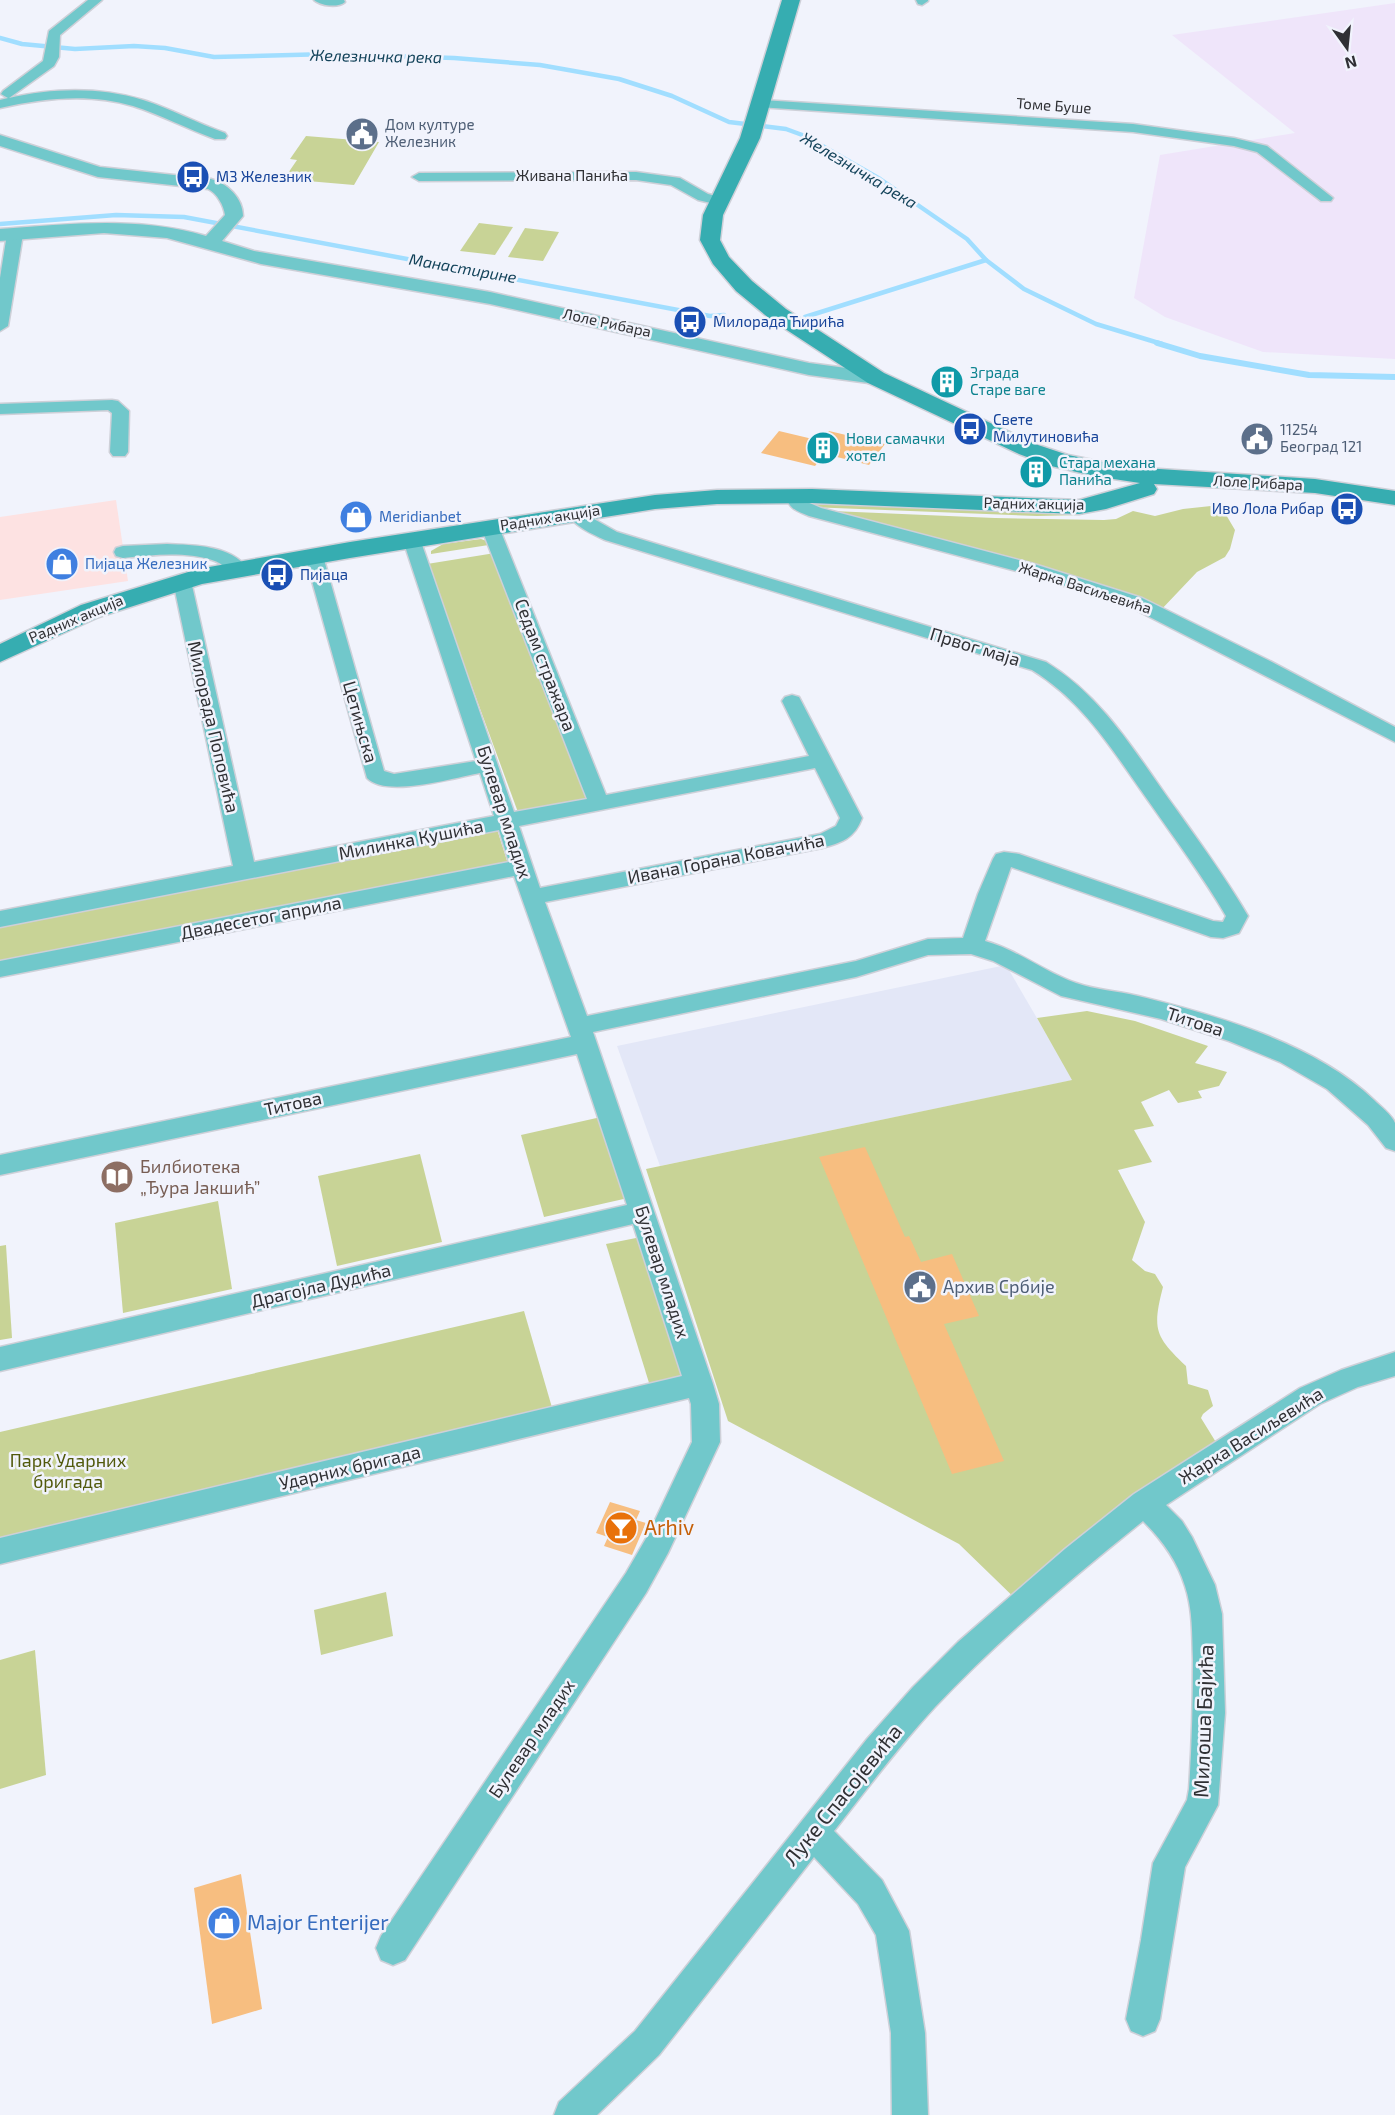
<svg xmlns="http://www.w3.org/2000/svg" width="1395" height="2115" viewBox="0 0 1395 2115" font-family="'Exo 2',sans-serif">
  <rect width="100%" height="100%" fill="#f1f3fc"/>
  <polygon fill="#fde2e2" points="116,500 128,581 0,600 0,517"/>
  <polygon fill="#efe5fa" points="1395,3 1395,359 1263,352 1165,317 1134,298 1160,155 1295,133 1172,35"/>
  <polygon fill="#e3e7f7" points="1006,965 1073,1080 660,1166 617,1046"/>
  <g fill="#c8d396">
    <polygon points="306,136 379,142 354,185 284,179 297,160 290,159"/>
    <polygon points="479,223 513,227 495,255 460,251"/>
    <polygon points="525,228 559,232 543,261 508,257"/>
    <polygon points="807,504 1082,512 1083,515 1037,516 809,507"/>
    <polygon points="1211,506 1222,508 1235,530 1230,549 1225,557 1197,572 1159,612 809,510 995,518 1104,520 1116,519 1133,511 1155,516 1183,509"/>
    <polygon points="481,539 495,544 431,554 431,551 443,544"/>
    <polygon points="495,553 592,801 519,815 427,564"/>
    <polygon points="497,829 508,864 0,963 0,923"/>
    <path d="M1087,1011L1135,1021L1208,1046L1195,1063L1227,1072L1219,1086L1198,1091L1202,1098L1178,1103L1169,1090L1141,1102L1154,1126L1134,1130L1152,1162L1118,1170L1145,1222L1132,1260L1145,1271L1155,1274L1163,1287C1152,1330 1155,1336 1186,1366L1188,1384L1208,1390L1213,1406L1203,1414L1201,1418L1222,1452L1022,1605L959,1544L728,1421L646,1169L1072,1080L1037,1018Z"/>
    <polygon points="601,1117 628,1198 544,1217 521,1135"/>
    <polygon points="420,1154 442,1242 337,1266 318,1176"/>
    <polygon points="218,1201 232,1289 123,1313 115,1223"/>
    <polygon points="641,1237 688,1377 650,1386 606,1244"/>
    <polygon points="6,1245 12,1338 0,1340 0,1246"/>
    <polygon points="524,1311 553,1411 0,1543 0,1432"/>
    <polygon points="386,1592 393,1636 321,1655 314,1610"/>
    <polygon points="35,1650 46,1775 0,1789 0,1660"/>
  </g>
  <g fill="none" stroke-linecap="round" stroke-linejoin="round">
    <g stroke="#a1deff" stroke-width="4.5">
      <polyline points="0,38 22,44 75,49 134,46 165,48 214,57 329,54 454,58 540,65 619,79 672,96 729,122 786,129 805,136 880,179 967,239 986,260 1024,289 1096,324 1162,344"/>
      <polyline points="0,224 116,215 184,217 710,316 724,315"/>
      <polyline points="805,317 986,260"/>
    </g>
    <polyline stroke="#a1deff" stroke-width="6" points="1157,343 1200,356 1309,375 1395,377"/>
  </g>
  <g fill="#f7be80">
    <polygon points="779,431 821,441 829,431 885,444 869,465 825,454 815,466 761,453"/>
    <polygon points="865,1147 905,1237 909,1236 921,1262 952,1254 979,1316 944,1324 1004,1461 952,1474 819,1157"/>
    <polygon points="610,1502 640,1511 636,1520 646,1523 632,1555 604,1546 608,1537 596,1533"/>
    <polygon points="241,1874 262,2009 212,2024 194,1888"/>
  </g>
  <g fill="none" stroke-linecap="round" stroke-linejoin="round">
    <g stroke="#ced0d8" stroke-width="3">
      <g id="minor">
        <path d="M88,0H102L60,35L59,57L54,66L9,98C53,88 100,87 143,100C171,109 197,123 225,133L227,136L225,139H215C188,129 161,115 133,106C90,93 43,98 0,108V100L8,98L1,94L3,91L43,61L49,31Z"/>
        <path d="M314,0H344L345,2C338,8 321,6 314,0Z"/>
        <polygon points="916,0 928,0 928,1 922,5 918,4"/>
        <polygon points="762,100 1133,124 1234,138 1267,146 1333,198 1331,201 1321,201 1257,152 1234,146 1133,132 757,107 755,104"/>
        <polygon points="636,172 680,178 708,194 724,198 726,201 719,205 698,200 671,185 636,180 419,181 412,177 419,173"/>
        <polygon points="15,229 23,234 8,326 0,331 0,278 7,234"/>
        <polygon points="112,400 118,401 129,411 128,452 125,456 113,456 110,452 112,413 108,410 0,414 0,404"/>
        <path d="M795,491L801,492L805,501L821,508L1034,564L1142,598L1268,660L1395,727V742L1128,606L1020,572L809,516C797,511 789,509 786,496L789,492Z"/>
        <path d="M576,509L617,532L1046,662C1100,695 1132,747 1168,798C1196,837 1224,875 1248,916L1239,933L1223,938L1211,937L1011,867L985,941C1018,950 1044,972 1076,983C1095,990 1118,991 1138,996C1215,1015 1315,1043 1374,1100C1380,1106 1392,1115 1395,1123C1395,1130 1395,1143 1395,1151L1386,1148L1368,1125L1327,1089L1280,1062L1229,1041L1161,1019L1061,996L993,961L971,954L928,955L856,977L593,1032L713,1384L719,1404L720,1442L668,1553L646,1593L405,1960L393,1965L381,1960L376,1948L381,1936L626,1573L648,1535L692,1442L691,1404L689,1398L0,1564V1538L682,1376L633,1224L0,1371V1347L627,1205L577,1054L0,1175V1155L571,1037L514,876L0,977V961L509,862L499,830L0,927V911L233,866L173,581L175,577H189L191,581L254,862L494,816L480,773C453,778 386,798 367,778L305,556L307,552H321L323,556L384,771L394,774L476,761L403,540L405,536H419L514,812L587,799L481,527L484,523H496L499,527L606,795L809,756L782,701L785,697L792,695L799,697L862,818C855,838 841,843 822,848L545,902L587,1016L856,961L928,939L963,938L978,894L993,859L996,854L1004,852L1019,854L1213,921L1223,922L1226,916C1204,878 1177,842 1152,806C1116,756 1086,703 1032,670L605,540C590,533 576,527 567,514L570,510ZM815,768L840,818L836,826L820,834L540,888L519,826Z"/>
        <path d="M167,544C194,545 231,545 248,569L246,573C231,577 226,564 212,560C185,551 151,555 123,558L116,556L114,552L116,548L123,546Z"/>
        <path d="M1395,1352V1376L1358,1387L1320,1404L1166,1505L1182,1521L1192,1537L1215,1585L1222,1614L1225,1713L1218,1805L1185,1867L1160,2019L1155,2031L1143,2036L1131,2031L1126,2019L1141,1940L1153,1863L1187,1800L1189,1789C1192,1746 1193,1703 1193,1659C1192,1635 1193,1610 1185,1586C1177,1560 1162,1540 1143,1521C1071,1579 999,1639 935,1707C899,1746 867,1789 834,1831L882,1880L909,1931L925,2033L928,2115H892L891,2033L876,1935L858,1904L814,1857L659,2055L597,2115H554L559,2102L635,2031L867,1739L913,1687L958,1642L1065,1549L1134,1494L1300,1388L1341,1370Z"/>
      </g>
    </g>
    <g stroke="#ced0d8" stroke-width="3">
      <path id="tertiary" d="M0,135L100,167L211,179C227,183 243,198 243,216L222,241L254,251L490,292L809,363L876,372L883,374L886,378L883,382L876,384L809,375L490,304L261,264L167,238L104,233L0,241V229C70,224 138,216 206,236L225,215C224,206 217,193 208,189L98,177L0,146Z"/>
    </g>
    <g stroke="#ced0d8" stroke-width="3">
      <polygon id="secondary" points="782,0 800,0 760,138 723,215 720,240 729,257 752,281 786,309 884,373 1035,444 1068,455 1128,467 1315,479 1395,491 1395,505 1315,493 1154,484 1157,489 1154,494 1106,509 1079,514 812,503 717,504 655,509 350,558 202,584 99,617 0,662 0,644 81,605 198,569 350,542 655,495 717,490 812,489 1079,500 1140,483 1094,476 1051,466 1019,454 868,383 770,319 736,291 713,264 700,240 703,215 740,138"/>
    </g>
    <use href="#minor" fill="#71c8cb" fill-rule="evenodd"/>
    <use href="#tertiary" fill="#71c8cb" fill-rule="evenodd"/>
    <use href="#secondary" fill="#36adb1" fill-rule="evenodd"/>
  </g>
  <defs>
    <g id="civic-disc" transform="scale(1.725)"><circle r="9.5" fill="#5c6f8a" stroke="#f1f3fc"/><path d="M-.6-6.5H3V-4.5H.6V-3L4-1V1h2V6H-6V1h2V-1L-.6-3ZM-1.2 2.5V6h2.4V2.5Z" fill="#fff"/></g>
    <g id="bus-disc" transform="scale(1.725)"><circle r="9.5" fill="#1a4fb4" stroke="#f1f3fc"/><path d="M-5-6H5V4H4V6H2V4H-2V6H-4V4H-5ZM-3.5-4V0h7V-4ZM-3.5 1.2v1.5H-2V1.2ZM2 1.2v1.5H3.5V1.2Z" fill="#fff"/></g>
    <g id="building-disc" transform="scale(1.725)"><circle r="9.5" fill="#0f9aa8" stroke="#f1f3fc"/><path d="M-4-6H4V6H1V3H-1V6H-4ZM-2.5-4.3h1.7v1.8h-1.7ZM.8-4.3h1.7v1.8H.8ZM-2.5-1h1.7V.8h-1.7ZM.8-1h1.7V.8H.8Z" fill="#fff"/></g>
    <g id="shop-disc" transform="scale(1.725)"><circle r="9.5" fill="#3f7fe0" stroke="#f1f3fc"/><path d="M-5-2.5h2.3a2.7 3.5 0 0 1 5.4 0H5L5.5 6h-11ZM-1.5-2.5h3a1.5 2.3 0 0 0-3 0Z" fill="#fff"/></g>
    <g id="library-disc" transform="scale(1.725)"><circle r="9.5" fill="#8d6e63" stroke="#f1f3fc"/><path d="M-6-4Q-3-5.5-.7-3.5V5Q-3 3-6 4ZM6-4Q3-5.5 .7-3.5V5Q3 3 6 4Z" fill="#fff"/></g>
    <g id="bar-disc" transform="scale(1.725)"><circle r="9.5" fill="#e8710a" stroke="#f1f3fc"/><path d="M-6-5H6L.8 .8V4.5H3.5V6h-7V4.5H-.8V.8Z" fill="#fff"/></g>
  </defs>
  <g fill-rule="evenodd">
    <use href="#civic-disc" x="362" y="134"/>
    <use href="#bus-disc" x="193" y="177"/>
    <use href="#bus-disc" x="690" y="322"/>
    <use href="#building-disc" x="947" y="382"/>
    <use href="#bus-disc" x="970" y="429"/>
    <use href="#civic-disc" x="1257" y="439"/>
    <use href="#building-disc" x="823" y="448"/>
    <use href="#building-disc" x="1036" y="472"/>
    <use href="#bus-disc" x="1347" y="509"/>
    <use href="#shop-disc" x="356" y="517"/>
    <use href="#shop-disc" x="62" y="564"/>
    <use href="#bus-disc" x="277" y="575"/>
    <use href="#library-disc" x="117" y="1177"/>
    <use href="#civic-disc" x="920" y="1287"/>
    <use href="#bar-disc" x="621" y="1528"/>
    <use href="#shop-disc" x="224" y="1923"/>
  </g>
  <g text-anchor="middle" stroke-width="5" stroke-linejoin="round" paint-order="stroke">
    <g font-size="15" fill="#2f3034" stroke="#f1f3fc">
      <text transform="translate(1054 106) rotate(4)" y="5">Томе Буше</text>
      <text x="572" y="181">Живана Панића</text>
      <text transform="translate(607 323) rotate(12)" y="5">Лоле Рибара</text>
      <text transform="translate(1258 483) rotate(3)" y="5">Лоле Рибара</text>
      <text transform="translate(1034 504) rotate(1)" y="5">Радних акција</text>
      <text transform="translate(550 518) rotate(-9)" y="5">Радних акција</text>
      <text transform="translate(1085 588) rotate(18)" y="5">Жарка Васиљевића</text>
      <text transform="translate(76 619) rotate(-23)" y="5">Радних акција</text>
    </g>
    <g font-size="15" fill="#4e5e75" stroke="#f1f3fc" text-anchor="start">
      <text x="385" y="130">Дом културе<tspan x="385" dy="17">Железник</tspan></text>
      <text x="1280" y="435">11254<tspan x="1280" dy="17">Београд 121</tspan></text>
    </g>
    <g font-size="15" fill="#164399" stroke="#f1f3fc" text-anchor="start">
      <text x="216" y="182">МЗ Железник</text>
      <text x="713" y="327">Милорада Ћирића</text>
      <text x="993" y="425">Свете<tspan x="993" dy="17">Милутиновића</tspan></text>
      <text x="1324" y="514" text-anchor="end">Иво Лола Рибар</text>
      <text x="300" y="580">Пијаца</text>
    </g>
    <g font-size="15" fill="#0d838f" stroke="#f1f3fc" text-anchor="start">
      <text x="970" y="378">Зграда<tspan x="970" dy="17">Старе ваге</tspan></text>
      <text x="846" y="444">Нови самачки<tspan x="846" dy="17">хотел</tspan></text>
      <text x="1059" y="468">Стара механа<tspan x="1059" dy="17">Панића</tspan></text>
    </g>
    <g font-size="15" fill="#366cbe" stroke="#f1f3fc" text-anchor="start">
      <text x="379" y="522">Meridianbet</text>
      <text x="85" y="569">Пијаца Железник</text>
    </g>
    <g font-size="16" font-style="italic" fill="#13435a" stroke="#f1f3fc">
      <text transform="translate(376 56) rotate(1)" y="6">Железничка река</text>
      <text transform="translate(859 170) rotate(31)" y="6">Железничка река</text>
      <text transform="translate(463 268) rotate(10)" y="6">Манастирине</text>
    </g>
    <g font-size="18" fill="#2f3034" stroke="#f1f3fc">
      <text transform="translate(975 647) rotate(17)" y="6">Првог маја</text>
      <text transform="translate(545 665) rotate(69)" y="6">Седам стражара</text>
      <text transform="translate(360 722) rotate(74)" y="6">Цетињска</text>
      <text transform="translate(213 727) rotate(77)" y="6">Милорада Поповића</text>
      <text transform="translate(504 812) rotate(72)" y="6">Булевар младих</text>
      <text transform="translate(411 840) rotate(-11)" y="6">Милинка Кушића</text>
      <text transform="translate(726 859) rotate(-11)" y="6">Ивана Горана Ковачића</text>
      <text transform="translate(261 918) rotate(-11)" y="6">Двадесетог априла</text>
      <text transform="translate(1195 1022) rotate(18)" y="6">Титова</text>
      <text transform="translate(293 1104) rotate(-12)" y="6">Титова</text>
      <text transform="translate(662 1272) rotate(72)" y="6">Булевар младих</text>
      <text transform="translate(321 1286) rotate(-13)" y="6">Драгојла Дудића</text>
      <text transform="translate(1251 1436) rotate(-32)" y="6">Жарка Васиљевића</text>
      <text transform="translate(350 1468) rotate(-13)" y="6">Ударних бригада</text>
      <text transform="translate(532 1739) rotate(-56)" y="6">Булевар младих</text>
    </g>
    <g font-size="18" fill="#785e54" stroke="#f1f3fc" text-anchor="start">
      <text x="140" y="1173">Билбиотека<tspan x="140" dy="21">„Ђура Јакшић”</tspan></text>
    </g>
    <g font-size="18" fill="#4e5e75" stroke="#f1f3fc" text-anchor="start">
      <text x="943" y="1293">Архив Србије</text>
    </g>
    <g font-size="18" fill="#51590c" stroke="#f1f3fc">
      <text x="68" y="1467">Парк Ударних<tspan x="68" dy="21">бригада</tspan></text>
    </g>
    <g font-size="21" fill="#c56008" stroke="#f1f3fc" text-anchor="start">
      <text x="644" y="1535">Arhiv</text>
    </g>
    <g font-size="21" fill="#2f3034" stroke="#f1f3fc">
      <text transform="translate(1204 1721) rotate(-88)" y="7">Милоша Бајића</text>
      <text transform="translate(843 1795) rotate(-51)" y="7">Луке Спасојевића</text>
    </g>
    <g font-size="21" fill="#366cbe" stroke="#f1f3fc" text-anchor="start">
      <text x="247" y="1930">Major Enterijer</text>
    </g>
  </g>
  <g transform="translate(1347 48) rotate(165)" stroke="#f1f3fc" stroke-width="4.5" paint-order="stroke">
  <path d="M0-4.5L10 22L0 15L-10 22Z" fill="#2f3034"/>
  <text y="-9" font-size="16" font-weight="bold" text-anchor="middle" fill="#2f3034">N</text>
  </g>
</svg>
